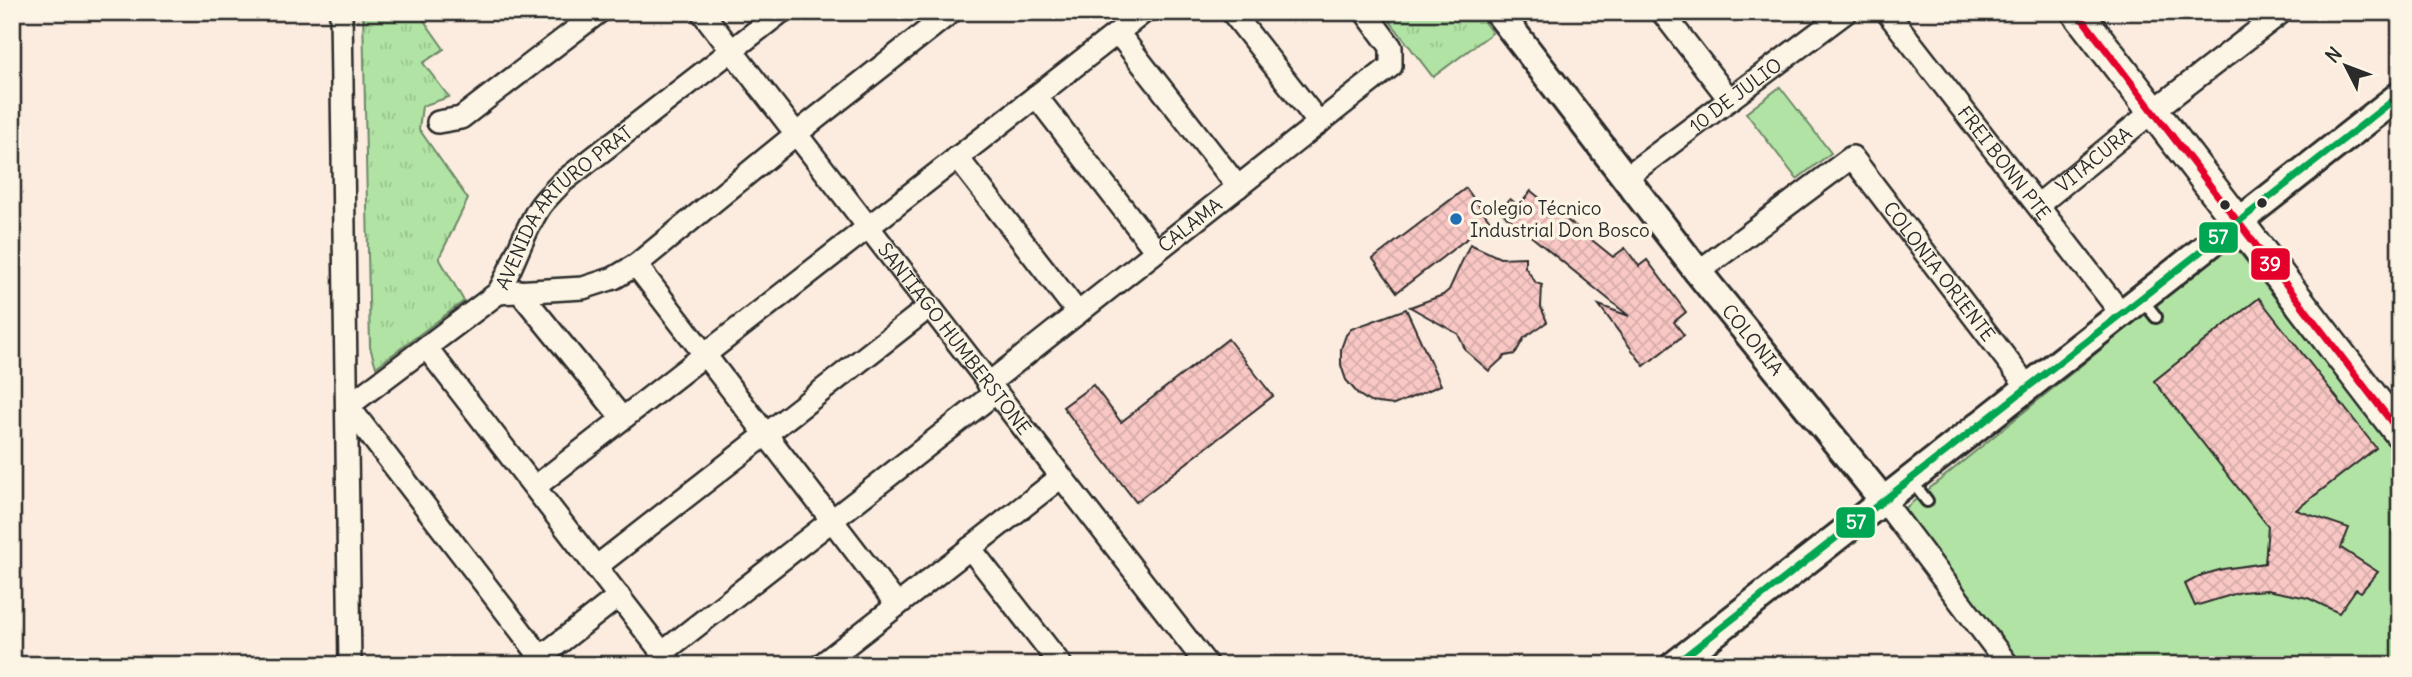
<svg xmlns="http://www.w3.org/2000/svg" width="2412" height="677" viewBox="0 0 2412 677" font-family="Delius,sans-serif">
  <defs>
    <pattern id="grass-tufts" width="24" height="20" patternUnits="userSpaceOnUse" patternTransform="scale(1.75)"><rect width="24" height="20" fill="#b1e4a4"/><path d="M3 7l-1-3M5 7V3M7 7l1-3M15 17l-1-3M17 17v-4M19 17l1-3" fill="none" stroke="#98c48d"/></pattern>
    <pattern id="building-cross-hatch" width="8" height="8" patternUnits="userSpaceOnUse" patternTransform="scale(1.75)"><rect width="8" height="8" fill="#f9c8c5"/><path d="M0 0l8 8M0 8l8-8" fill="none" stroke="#d6aca9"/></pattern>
  </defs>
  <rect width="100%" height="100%" fill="#fbecdf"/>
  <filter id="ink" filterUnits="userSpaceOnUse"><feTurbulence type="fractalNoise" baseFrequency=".0143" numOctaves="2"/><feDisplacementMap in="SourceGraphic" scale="14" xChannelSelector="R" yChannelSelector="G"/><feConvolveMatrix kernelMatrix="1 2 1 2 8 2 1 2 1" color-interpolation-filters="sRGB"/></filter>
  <g filter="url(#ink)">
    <g fill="url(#grass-tufts)" stroke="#6e8868" stroke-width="2">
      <polygon points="363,12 418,12 444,49 423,63 449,97 422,106 419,129 468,199 439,258 464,301 376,367 370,347"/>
      <polygon points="1383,12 1477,12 1492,33 1433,77"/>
    </g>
    <g fill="#b1e4a4" stroke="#6e8868" stroke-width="2">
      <polygon points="1780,87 1831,153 1797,179 1746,113"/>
      <polygon points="2232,243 2400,458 2400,665 2019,665 1903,510"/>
    </g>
    <g fill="url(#building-cross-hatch)" stroke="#2b2b2b" stroke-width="2">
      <polygon points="1466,188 1490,221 1397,292 1373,259"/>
      <polygon points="1531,191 1613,257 1625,248 1639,266 1647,260 1686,312 1674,322 1684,335 1644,366 1599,305 1629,316 1500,211 1510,199 1519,206"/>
      <polygon points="1470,244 1500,258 1525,257 1525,267 1536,283 1542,285 1541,307 1547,322 1524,338 1515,354 1505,356 1489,371 1466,351 1458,334 1410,307 1443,295 1449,290"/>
      <polygon points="2259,298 2376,448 2296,510 2349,528 2341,548 2378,572 2361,592 2356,589 2339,613 2308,598 2267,590 2241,592 2195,606 2185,584 2202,575 2223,569 2265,563 2268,526 2154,381"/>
      <polygon points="1406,309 1441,385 1394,405 1370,402 1358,394 1346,380 1341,365 1341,349 1346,335 1351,329"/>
      <polygon points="1228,339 1273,396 1136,502 1063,407 1093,385 1121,422"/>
    </g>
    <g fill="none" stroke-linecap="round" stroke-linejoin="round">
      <g stroke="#2b2b2b" stroke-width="16">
        <g id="service">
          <polyline points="2141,298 2156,317"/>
          <polyline points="1910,479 1927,501"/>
        </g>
      </g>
      <g stroke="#2b2b2b" stroke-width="26">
        <g id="minor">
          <polyline points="341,12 350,665"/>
          <path id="s1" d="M702,12L1207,665"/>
          <polyline points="1232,12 1319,123"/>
          <polyline points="1662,12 1730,100"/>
          <path id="s2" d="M1887,12L2121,313"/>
          <polyline points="1118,33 1238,187"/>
          <polyline points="1036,96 1156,251"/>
          <polyline points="438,122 461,118 599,12"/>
          <polyline points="957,157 1078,313"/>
          <path id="s3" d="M1625,178L1846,12"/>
          <path id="s4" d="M2038,205L2153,111L2282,12"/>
          <polyline points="636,265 897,605"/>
          <path id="s5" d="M1698,272L1852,157L2027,386"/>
          <polyline points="519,291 622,418"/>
          <polyline points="498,293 583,288 614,278 636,265 796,134 951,12"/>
          <polyline points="426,347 671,664"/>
          <path id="s6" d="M988,384L1391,66V47L1365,12"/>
          <path id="s7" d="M348,406L498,293C514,265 522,235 539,208C545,199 554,191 561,183L781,12"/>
          <polyline points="348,406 547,665"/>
          <polyline points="535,487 1144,12"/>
          <polyline points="1883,500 2008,665"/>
          <polyline points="970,548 1061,665"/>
          <polyline points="596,567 929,307"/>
          <polyline points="662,653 995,393"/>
          <polyline points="532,664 619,596"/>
          <polyline points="821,665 1061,477"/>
        </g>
      </g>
      <g stroke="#2b2b2b" stroke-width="32">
        <g id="tertiary">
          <path id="s8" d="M1498,12L1698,272L1883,500"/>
          <polyline points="1674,665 2400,95"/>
        </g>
      </g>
      <g stroke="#2b2b2b" stroke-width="35">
        <polyline id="secondary" points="2077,12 2400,433"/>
      </g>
      <use href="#service" stroke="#fcf5e5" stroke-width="10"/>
      <use href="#minor" stroke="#fcf5e5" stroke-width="21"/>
      <use href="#tertiary" stroke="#fcf5e5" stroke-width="26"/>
      <use href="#secondary" stroke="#fcf5e5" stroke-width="30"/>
      <g stroke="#fcf5e5" stroke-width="12">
        <polyline id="bus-1" points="2077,12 2400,433"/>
      </g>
      <g stroke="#fcf5e5" stroke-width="12">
        <polyline id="bus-2" points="1674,665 2400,95"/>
      </g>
      <use href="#bus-1" stroke="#e4002b" stroke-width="7"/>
      <use href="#bus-2" stroke="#00a651" stroke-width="7"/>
    </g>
  </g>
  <g fill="#2b2b2b" stroke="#fcf5e5" stroke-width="2.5">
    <circle cx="2262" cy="203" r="6"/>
    <circle cx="2225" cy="205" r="6"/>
  </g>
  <circle fill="#1f6fb2" stroke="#fcf5e5" stroke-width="2.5" cx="1456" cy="219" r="7"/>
  <g text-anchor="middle" stroke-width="7" stroke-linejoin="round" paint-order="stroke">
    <g font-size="19" fill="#2b2b2b" stroke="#fcf5e5">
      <text dy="7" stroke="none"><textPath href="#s3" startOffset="138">10 DE JULIO</textPath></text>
      <text dy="7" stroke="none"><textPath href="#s4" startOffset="72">VITACURA</textPath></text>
      <text dy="7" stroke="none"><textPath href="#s2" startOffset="191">FREI BONN PTE</textPath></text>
      <text dy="7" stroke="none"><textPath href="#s7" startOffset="298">AVENIDA ARTURO PRAT</textPath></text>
      <text dy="7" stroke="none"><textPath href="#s6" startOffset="257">CALAMA</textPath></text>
      <text dy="7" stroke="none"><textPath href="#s5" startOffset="336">COLONIA ORIENTE</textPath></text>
      <text dy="7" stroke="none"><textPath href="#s1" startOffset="413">SANTIAGO HUMBERSTONE</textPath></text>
      <text dy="7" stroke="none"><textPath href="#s8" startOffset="415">COLONIA</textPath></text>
    </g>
    <g font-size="19" fill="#2b2b2b" stroke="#fcf5e5" text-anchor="start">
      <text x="1470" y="215">Colegio Técnico<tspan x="1470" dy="22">Industrial Don Bosco</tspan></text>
    </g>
  </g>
  <g stroke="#fcf5e5" stroke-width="2.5">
    <rect x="2198" y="221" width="41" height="33" rx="7" fill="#00a651"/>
    <rect x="2250" y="247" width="41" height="34" rx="7" fill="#e4002b"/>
    <rect x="1835" y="506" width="41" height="33" rx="7" fill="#00a651"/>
  </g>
  <g font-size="19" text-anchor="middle" font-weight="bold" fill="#fff">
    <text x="2218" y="244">57</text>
    <text x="2270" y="271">39</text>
    <text x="1856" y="529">57</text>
  </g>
  <rect width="2412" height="677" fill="none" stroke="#fcf5e5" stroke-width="42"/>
  <rect x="21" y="21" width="2370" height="635" fill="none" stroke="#2b2b2b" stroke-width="2.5" filter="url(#ink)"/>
  <g transform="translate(2346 66) rotate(312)" stroke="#fcf5e5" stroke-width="5" paint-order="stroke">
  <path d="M0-5L12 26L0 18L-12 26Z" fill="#2b2b2b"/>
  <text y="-10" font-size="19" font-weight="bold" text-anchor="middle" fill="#2b2b2b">N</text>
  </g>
</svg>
